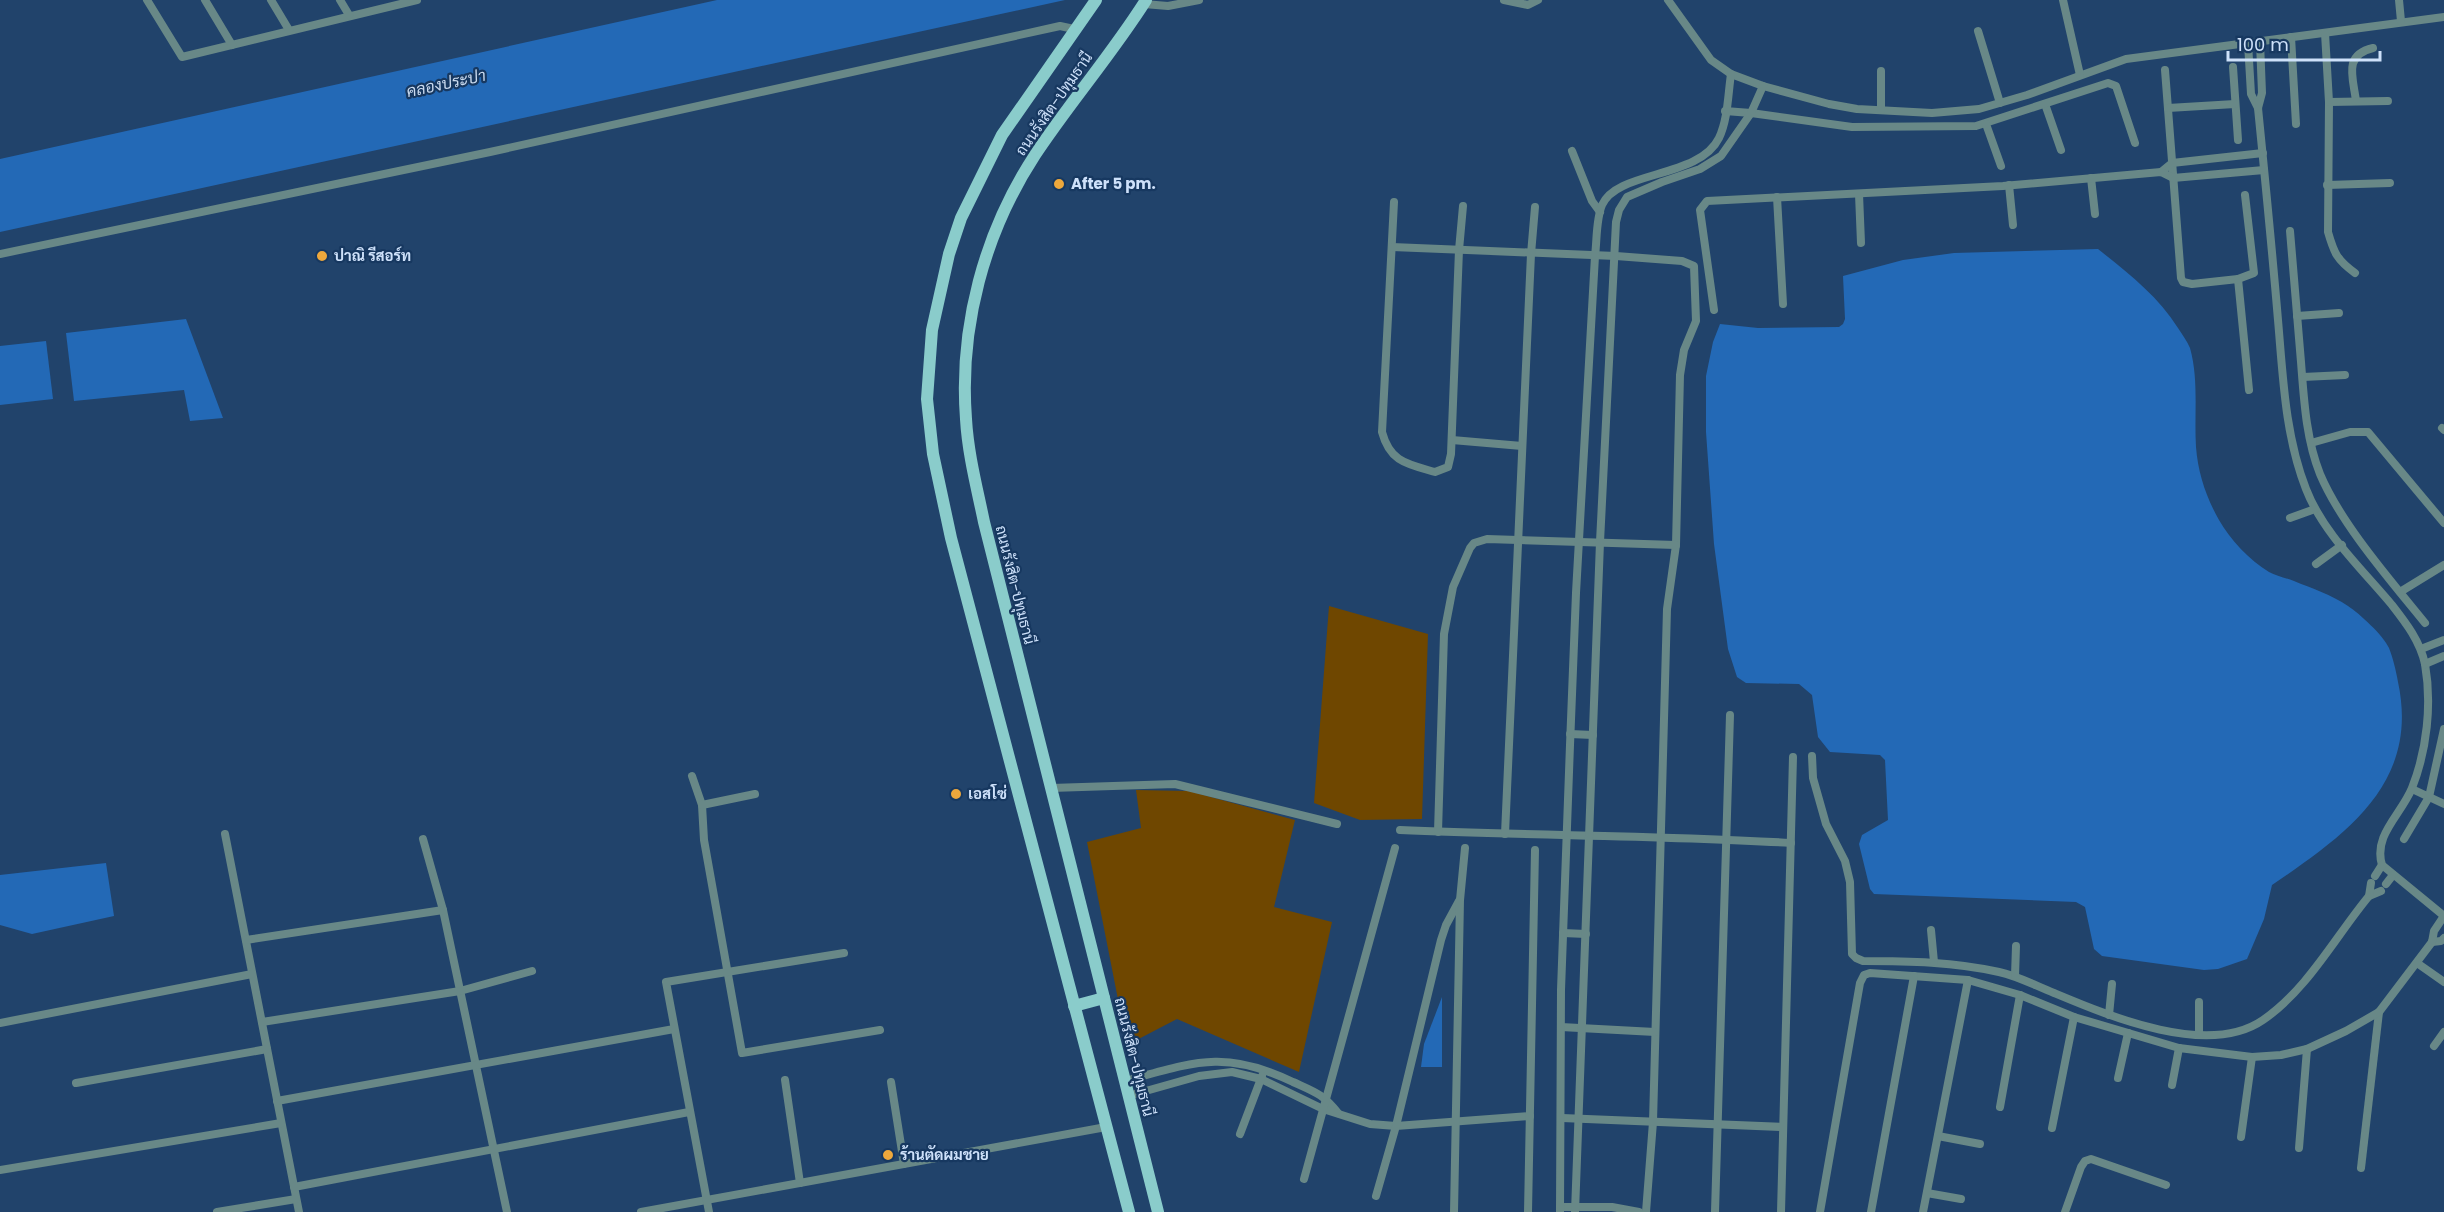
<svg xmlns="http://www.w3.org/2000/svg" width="2444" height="1212" viewBox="0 0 2444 1212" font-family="Poppins,Sarabun,sans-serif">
  <rect width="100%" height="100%" fill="#21436b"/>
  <g fill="#6f4700">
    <polygon points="1329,606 1428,634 1422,819 1360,820 1314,803"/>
    <polygon points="1136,790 1189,791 1295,820 1274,907 1332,922 1299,1072 1177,1019 1127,1045 1087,842 1141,828"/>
  </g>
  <g fill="#2369b6">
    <polygon points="717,0 1065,0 0,232 0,159"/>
    <path d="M2098,249C2128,273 2158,296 2178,328C2182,334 2187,341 2190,348C2199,380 2194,414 2196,447C2198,473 2206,497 2219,520C2230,539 2249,560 2269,572C2276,576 2286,578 2294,581C2311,588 2332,595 2348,606C2360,614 2383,635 2389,648C2393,658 2396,671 2398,682C2420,784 2345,835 2272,885L2264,919L2247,959L2218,969L2204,970L2102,956L2094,949L2085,907L2076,902L1874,894L1870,889L1859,844L1862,835L1888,820L1885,760L1880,755L1830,752L1818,737L1812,695L1799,684L1746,683L1737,677L1728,649L1714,544L1706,432V376L1713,342L1720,324L1758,328L1839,327L1843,324L1845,319L1843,276L1903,260L1954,253Z"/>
    <polygon points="186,319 223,418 190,421 184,390 74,401 66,333"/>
    <polygon points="46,341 53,399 0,405 0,346"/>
    <polygon points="106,863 114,916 32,934 0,925 0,875"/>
    <polygon points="1442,997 1442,1067 1421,1067 1424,1044"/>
  </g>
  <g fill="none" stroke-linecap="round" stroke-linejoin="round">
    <g stroke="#688887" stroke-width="8">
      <polyline points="147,0 182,57 417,0"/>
      <polyline points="205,0 232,45"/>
      <polyline points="271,0 289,30"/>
      <polyline points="340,0 349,15"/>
      <polyline points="1504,0 1528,5 1538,0"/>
      <polyline points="1668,0 1711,60 1731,74 1763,86 1829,104 1857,109 1932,113 1979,109 2027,95 2126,59 2444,17"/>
      <polyline points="2063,0 2080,75"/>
      <polyline points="2399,0 2401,21"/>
      <polyline points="1144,4 1168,6 1199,0"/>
      <polyline points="1978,31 2000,103"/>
      <path d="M2325,33L2329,102L2328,232C2334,253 2337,260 2355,273"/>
      <polyline points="2291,37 2296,124"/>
      <path d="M2260,42L2262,93L2258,108C2265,178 2272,249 2278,320C2283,377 2285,435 2306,489C2323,533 2362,569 2392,605C2406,623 2420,641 2425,664C2432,704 2427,750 2412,788C2401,815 2373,835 2382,865L2444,916"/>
      <polyline points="2248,43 2251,94 2258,108"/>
      <polyline points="2233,67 2238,140"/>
      <polyline points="2165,70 2181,278 2183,282 2192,284 2238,279 2249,390"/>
      <path d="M2356,101C2353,77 2343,55 2373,48"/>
      <polyline points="2329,102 2388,101"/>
      <polyline points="2045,104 2061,150"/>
      <polyline points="2168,108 2235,104"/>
      <polyline points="1881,110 1881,71"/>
      <polyline points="1725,111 1751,113 1852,127 1976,126 2108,83 2116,86 2135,143"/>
      <polyline points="1986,124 2001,166"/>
      <polyline points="1572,151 1592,201 1600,212"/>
      <polyline points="2161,172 2172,163 2263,153"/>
      <polyline points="2091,178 2095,214"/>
      <polyline points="2009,185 2013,225"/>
      <polyline points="2327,185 2390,183"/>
      <polyline points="1859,194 1861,243"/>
      <polyline points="1777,197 1783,304"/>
      <path d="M1394,202L1382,432C1390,462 1407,464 1435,472L1448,467L1451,454L1459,250L1463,206"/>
      <path d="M2290,231C2294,275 2297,318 2301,362C2304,400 2306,439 2320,474C2341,524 2391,581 2425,623"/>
      <polyline points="1392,247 1616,256 1682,261 1694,266 1696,321 1684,350 1680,375 1676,545 1667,609 1653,1122 1646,1212"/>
      <polyline points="0,254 490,152 1060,26 1074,29"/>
      <polyline points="2238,279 2254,273 2245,195"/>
      <polyline points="1714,310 1700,210 1707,201 2003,186 2161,172 2173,178 2264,170"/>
      <polyline points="2297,316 2339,313"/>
      <polyline points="2303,377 2345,375"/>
      <polyline points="2442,428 2444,430"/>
      <polyline points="1452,440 1522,446"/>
      <polyline points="2311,443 2350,432 2368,432 2444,523"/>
      <polyline points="2290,518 2315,509"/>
      <polyline points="2316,564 2342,545"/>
      <polyline points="2400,592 2444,565"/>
      <polyline points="2421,649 2444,640"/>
      <polyline points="2425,664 2444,656"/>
      <polyline points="1570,734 1593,735"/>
      <path d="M1812,756L1813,778L1826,824L1845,861L1850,882L1852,954L1856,958L1863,961C1909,961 1954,962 1999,972C2018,976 2036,986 2054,993C2109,1016 2208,1058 2263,1020C2308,989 2335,937 2369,896L2381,891"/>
      <polyline points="692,776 702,805 704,840 742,1053 880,1030"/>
      <polyline points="1051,788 1175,784 1337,824"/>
      <polyline points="2412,789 2444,804"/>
      <polyline points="702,805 755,794"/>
      <path d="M1400,830C1530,836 1661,835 1791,843"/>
      <polyline points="1438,832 1444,634 1453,587 1470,548 1474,543 1487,539 1676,545"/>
      <polyline points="225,834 299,1212"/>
      <polyline points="1505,834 1531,254 1535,207"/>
      <polyline points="423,839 443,910 507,1212"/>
      <polyline points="2404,839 2429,797 2444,729"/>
      <polyline points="2375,876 2382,865"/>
      <polyline points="2386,884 2393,875"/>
      <polyline points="2369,896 2371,883"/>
      <polyline points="1931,930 1934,962"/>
      <polyline points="1563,933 1586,934"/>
      <polyline points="246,940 443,910"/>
      <polyline points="2432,942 2441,941 2444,938"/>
      <polyline points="2417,963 2444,982"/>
      <polyline points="2015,976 2016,946"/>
      <polyline points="2109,1015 2112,984"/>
      <polyline points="262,1022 460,991 532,971"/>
      <polyline points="0,1023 252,974"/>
      <polyline points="1561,1027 1655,1032"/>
      <polyline points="2199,1035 2199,1002"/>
      <polyline points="2434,1046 2444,1032"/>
      <polyline points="2118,1078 2128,1033"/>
      <polyline points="785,1080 800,1183"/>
      <path d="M1125,1081C1194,1062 1225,1049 1293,1082C1315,1092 1323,1094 1338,1113"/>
      <polyline points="891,1082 904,1164"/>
      <polyline points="76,1083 267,1049"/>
      <polyline points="2172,1085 2179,1048"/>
      <polyline points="1128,1096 1199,1076 1232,1072 1261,1079 1323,1109 1370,1124 1396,1126 1530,1116"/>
      <polyline points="277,1101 674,1029"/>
      <polyline points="2000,1107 2020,995"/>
      <polyline points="1562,1118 1783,1127"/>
      <polyline points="2052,1128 2074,1017"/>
      <polyline points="1240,1134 1262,1076"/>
      <polyline points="1938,1136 1980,1144"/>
      <polyline points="2241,1137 2252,1057"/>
      <polyline points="2299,1148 2307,1049"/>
      <polyline points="2361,1168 2379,1012"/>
      <polyline points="0,1170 281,1123"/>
      <polyline points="1304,1179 1395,848"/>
      <polyline points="294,1187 689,1112"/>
      <polyline points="1927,1193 1961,1199"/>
      <polyline points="1376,1196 1396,1126 1441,940 1446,925 1459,901"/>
      <polyline points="1560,1207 1612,1207 1639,1212"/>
      <polyline points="217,1212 296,1199"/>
      <polyline points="641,1212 1106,1127"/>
      <polyline points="709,1212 666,982 844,953"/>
      <polyline points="1454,1212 1460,900 1465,848"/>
      <polyline points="1528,1212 1535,850"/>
      <path d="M1560,1212L1561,990L1570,745L1576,593L1595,256C1597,240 1596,219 1602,205C1617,170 1699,179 1719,138C1728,119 1728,94 1731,74"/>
      <polyline points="1575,1212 1600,542 1616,222 1619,210 1627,197 1662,182 1700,169 1721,156 1751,113 1763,86"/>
      <polyline points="1715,1212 1730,715"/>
      <polyline points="1781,1212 1793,757"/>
      <polyline points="1820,1212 1860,983 1864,975 1870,973 1968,980 2020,995 2074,1017 2179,1048 2252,1057 2281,1055 2307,1049 2346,1031 2379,1012 2432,942 2434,931 2444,916"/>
      <polyline points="1871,1212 1914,976"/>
      <polyline points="1923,1212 1968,980"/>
      <polyline points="2065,1212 2081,1167 2085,1161 2091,1159 2166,1185"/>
    </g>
    <g stroke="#8acccb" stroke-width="12">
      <polyline points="1096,0 1002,135 961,218 949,254 932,330 927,399 933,454 951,538 1129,1212"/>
      <path d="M1146,0C1112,54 1070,102 1035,155C984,233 959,327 966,419C968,454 977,488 984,522L1158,1212"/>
      <polyline points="1074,1006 1104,998"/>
    </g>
  </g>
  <g fill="#eea83c" stroke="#173860" stroke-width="2">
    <circle cx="1059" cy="184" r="6"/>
    <circle cx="322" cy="256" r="6"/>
    <circle cx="956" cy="794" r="6"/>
    <circle cx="888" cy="1155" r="6"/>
  </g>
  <g text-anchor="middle" stroke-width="4.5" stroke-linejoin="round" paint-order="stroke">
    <g font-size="15" fill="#cee1fa" stroke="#173860">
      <text transform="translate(1054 104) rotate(-55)" y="5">ถนนรังสิต-ปทุมธานี</text>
      <text transform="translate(1015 585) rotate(76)" y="5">ถนนรังสิต-ปทุมธานี</text>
      <text transform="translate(1134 1057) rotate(76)" y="5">ถนนรังสิต-ปทุมธานี</text>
    </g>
    <g font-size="15" font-weight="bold" fill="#cee1fa" stroke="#173860" text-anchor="start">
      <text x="1071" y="189">After 5 pm.</text>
      <text x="334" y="261">ปาณิ รีสอร์ท</text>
      <text x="968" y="799">เอสโซ่</text>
      <text x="900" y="1160">ร้านตัดผมชาย</text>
    </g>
    <g font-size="16" font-style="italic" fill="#c9daef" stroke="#173860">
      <text transform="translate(446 83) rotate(-12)" y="6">คลองประปา</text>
    </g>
  </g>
  <path d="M2228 51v9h152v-9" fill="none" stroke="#cee1fa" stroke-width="3"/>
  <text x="2237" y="51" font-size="18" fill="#cee1fa" stroke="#173860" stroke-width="4.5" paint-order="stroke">100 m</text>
</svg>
